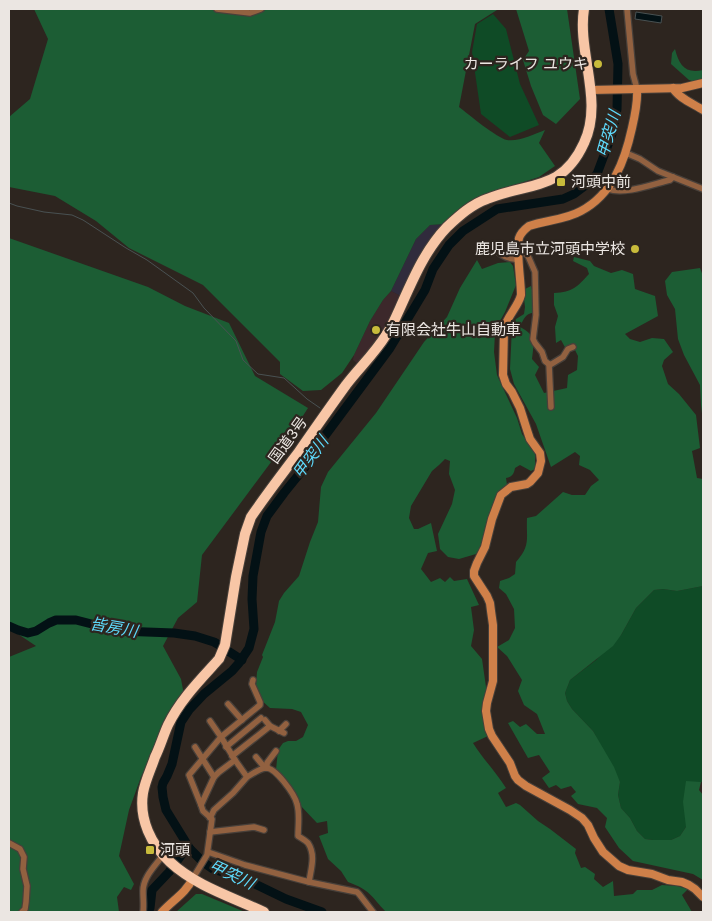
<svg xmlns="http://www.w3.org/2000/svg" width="712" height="921" viewBox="0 0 712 921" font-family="Helvetica,'Noto Sans JP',sans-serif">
  <rect width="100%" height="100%" fill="#2d251f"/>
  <polygon fill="#3c282b" points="391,291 401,296 383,334 367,351 358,364 353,360 354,355 370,321 383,300"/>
  <polygon fill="#302b3c" points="444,224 401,296 391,291 416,239 430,225"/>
  <g fill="#0f4b26">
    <polygon points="493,14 506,29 520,84 539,125 510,137 481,114 472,52 477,24"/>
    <polygon points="703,586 703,782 686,782 686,827 680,836 671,840 653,840 645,839 637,831 630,818 621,808 618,795 620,782 593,731 572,709 567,701 565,693 570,680 596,660 621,635 636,608 654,590 663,589 677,591"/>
  </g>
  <g fill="#1c5d34">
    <path d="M34,9H497V10L475,24L459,107C468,114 497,138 507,140C518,142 535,134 545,130L539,143L555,166L539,177L490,193L467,204L445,224L430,225L416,239L391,291L383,300L370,321L354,355L342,373L321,390L303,391L280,374V362L203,285L129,248L96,221L55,196L9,187V117L30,99L48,39Z"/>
    <polygon points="516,9 567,9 580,99 556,124 543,115 531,86 523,60 529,51"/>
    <path d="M675,49C679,65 685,74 703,70V79L695,82L689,80L671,64L672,53Z"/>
    <polygon points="9,238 148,287 185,306 229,323 255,376 308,408 286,442 202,555 197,602 178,618 163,646 181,679 184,695 141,777 129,810 119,856 134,884 131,890 124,887 117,897 119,912 9,912 9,657 36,646 9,628"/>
    <path d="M574,257L590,261L594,266L611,273L622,270L633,274L635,289L655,296L658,316L625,334L630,339L640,342L652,338L664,339L673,352L664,360L662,366L668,384L679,394L696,415L700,448L692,451L697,478L703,479V586L677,591L663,589L654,590L636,608L621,635L613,646L570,680L565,693L567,701L572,709L593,731L614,767L620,782L618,795L621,808L630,818L637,831L645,839L653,840H671L680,836L686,827L683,802L686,781L701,782L699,790L703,795V880L693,874L633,861L619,848L605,827L607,818L597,808L578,804L571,796L576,792L571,786L561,789L556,785L549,788L542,778L550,772L539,755L528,758L508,723L513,721L520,727L526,724L537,734H545L537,714L524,705L518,691L522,680L507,656L497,647L509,640L515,628L514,609L506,594L499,588L500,581L509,578L515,574L516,562C531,545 526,539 527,518L536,516L563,492L572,495H585L591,486L599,480L590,470L579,465L580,456L575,452L551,467L536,424L514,384L510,369L512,327L516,319L524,314L525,307L523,290L531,286L538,312C526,313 525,316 520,327C536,335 534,343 532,359L539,367L535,375L544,393L567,388L568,375L577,370L578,356L575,350L567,351L561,340L556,343L555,327L558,316L554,305V293C573,292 577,287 589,274L587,268L573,261Z"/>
    <path d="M477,260L482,269L498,263L510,262L513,266L516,285L505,312L500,321L494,325L493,329L495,333L494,352L497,375L517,418L522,434L535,453V469L531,471L520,465L515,468C514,474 512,477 506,478L507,485L498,493L488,518L486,532L482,546L476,554L459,559L448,557L440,549L438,534L452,504L455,490L449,474L450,461L445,459L439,465L432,471L411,506L409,518L414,529H418L431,523L437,551L428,553L421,569L431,582L440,578L445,582L450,577L454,581L467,579L479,605L471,607L474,630L471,646L482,659L486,687L496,686L484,715L488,736L473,743C483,759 496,772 506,788L498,793L506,807L516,803L520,805L538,821L550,829L576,849L575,853L581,868L585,867L595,874L594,879L603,887L613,881L614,896L633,894L637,890H652L662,885L677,886L688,889L682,895L692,912H386C371,896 370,890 348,882L341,871L328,859L319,836L328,833L327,821L317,823L299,804L276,770L278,750L283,743L288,741H296L303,737L308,725L301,712L292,709L270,708L260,699L256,685L257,672L263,657L262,655L275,622L279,601L284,593L299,576L310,542L318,522L321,487L328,472L376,413L424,342L447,317L460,288Z"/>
    <polygon points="700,268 703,276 703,422 701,405 700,385 684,355 678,339 675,309 667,295 665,281 672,272"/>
    <polygon points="196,894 202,894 245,912 176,912"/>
  </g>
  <polygon fill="#031115" stroke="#495152" points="636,12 662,16 661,23 635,19"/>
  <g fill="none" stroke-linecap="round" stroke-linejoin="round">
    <polyline stroke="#495152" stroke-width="1" points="9,203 17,206 44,212 72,215 83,220 126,248 147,260 193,293 204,308 236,341 243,360 258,374 284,378 307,399 320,408"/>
    <g stroke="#031115" stroke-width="9">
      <polyline points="9,626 18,630 28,633 36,631 49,623 56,620 76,620 119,631 174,633 195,636 214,642 221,646"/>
      <polyline points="228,651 242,660"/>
      <polyline points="148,912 150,908 152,890 169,872 182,854 190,849"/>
      <polyline points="322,912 286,899 247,880 213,869 203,862 190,849 166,810 163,797 162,787 163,783 167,776 172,764 181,722 189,710 204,694 232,671 239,663 249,648 254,629 252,599 253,576 261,532 267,516 284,493 305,467 324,437 390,348 425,290 433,269 449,245 463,231 497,209 563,199 574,194 586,185 597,174 612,134 617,109 618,64 609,9"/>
    </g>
    <g stroke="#48403a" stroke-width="8">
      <g id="street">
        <polyline points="217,9 250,13 261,9"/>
        <polyline points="627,9 633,74 637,89"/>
        <polyline points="626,153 640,159 658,171 703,189"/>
        <path d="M608,189C625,195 653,184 670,180L673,177"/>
        <polyline points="518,249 522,250 528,256 535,272 536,315 533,339 535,343 542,352 545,361 550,365 563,357 568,349 573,347"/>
        <path d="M497,251C504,258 510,258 519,260"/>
        <polyline points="549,364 551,407"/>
        <polyline points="228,704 242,720"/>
        <polyline points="270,726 284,733"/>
        <polyline points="279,731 286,724"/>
        <polyline points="195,747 214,777"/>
        <polyline points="226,747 261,718"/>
        <polyline points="232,756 270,726 265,720"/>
        <polyline points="256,757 265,768"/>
        <path d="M235,760L247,777C252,774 259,769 265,768C275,766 295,795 297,804C300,814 298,826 298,836C301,838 305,840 308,843C316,855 311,869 309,882"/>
        <polyline points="267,768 267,763 276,751"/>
        <polyline points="201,805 189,775 221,737 210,721"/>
        <polyline points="210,818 214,810 233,793 247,777"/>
        <polyline points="210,832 254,827 264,830"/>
        <polyline points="9,843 20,849 24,857 23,869 27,886 26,902 25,909 22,912"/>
        <polyline points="208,852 245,865 309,882 357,892 359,894 373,912"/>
        <polyline points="193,878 207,855 212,819 203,811 201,805 214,777 219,772 235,760 221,737 260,705 260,702 252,684 253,680"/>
        <path d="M143,912C144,905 143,899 143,891C143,877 155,866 163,855"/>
      </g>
    </g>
    <g stroke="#48403a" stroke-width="10">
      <g id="secondary">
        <path d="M673,88C678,98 694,104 703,110"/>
        <path d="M637,89C638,102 635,115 632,128C625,160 613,194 581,211C565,220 546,220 529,226C525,229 521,232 519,238C516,251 521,280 521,295C518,307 507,316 504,329L503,375L506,384L512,392L520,408L527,430L530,439L540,453L541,461L538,473L530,482L527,484L511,487L501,495L492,519L485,547L477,563L474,571V576L487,596L490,603L491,611L493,625V681L487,703L486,711L489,729L492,736L510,763L515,776L518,780L526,786L570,810L582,818L588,825L594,838L603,852L619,866L628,870L652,874L668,880L682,882L689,885L695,889L703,897"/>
        <polyline points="591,90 682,88 703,83"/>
        <path d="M162,912C173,900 186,893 193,878"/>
      </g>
    </g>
    <g stroke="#48403a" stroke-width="12">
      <path id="highway" d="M264,912C232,897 196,886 170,862C151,845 139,819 143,793C145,781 151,769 155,757C160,747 163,736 168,725C180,700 200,680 219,659L225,645L236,577L245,534L251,517C266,495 282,474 298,453C314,430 330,407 346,385C359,368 375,353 386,335C392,327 396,317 400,308C413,279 425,250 447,227C459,216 472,204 487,199C528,182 562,192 584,143C604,101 577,52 584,9"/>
    </g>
    <use href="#street" stroke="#926140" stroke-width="5.5"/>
    <use href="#secondary" stroke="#cf8049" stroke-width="8"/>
    <use href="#highway" stroke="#f8c6a6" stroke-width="10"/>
  </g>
  <g fill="#c8bb3b" stroke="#2d251f" stroke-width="2">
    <circle cx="598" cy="64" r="5"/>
    <rect x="556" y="177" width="10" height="10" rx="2.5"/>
    <circle cx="635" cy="249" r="5"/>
    <circle cx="376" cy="330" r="5"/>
    <rect x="145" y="845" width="10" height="10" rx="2.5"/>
  </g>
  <g text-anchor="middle" stroke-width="4.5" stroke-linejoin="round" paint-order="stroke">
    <g font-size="15" fill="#ebe6e2" stroke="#2d251f" text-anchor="start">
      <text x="588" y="69" text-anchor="end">カーライフ ユウキ</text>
      <text x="571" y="187">河頭中前</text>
      <text x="625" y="254" text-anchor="end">鹿児島市立河頭中学校</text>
      <text x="386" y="335">有限会社牛山自動車</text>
      <text x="160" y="855">河頭</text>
    </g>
    <g font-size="15" fill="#ebe6e2" stroke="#2d251f">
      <text transform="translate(288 440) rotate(-54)" y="5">国道3号</text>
    </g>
    <g font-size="16" font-style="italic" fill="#5ed9fb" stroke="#2d251f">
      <text transform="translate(608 134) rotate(-74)" y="6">甲突川</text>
      <text transform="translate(310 457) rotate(-54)" y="6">甲突川</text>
      <text transform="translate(114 627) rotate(10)" y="6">皆房川</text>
      <text transform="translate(232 874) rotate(25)" y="6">甲突川</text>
    </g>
  </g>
  <rect width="712" height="921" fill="none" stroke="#ebe6e2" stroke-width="20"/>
</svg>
